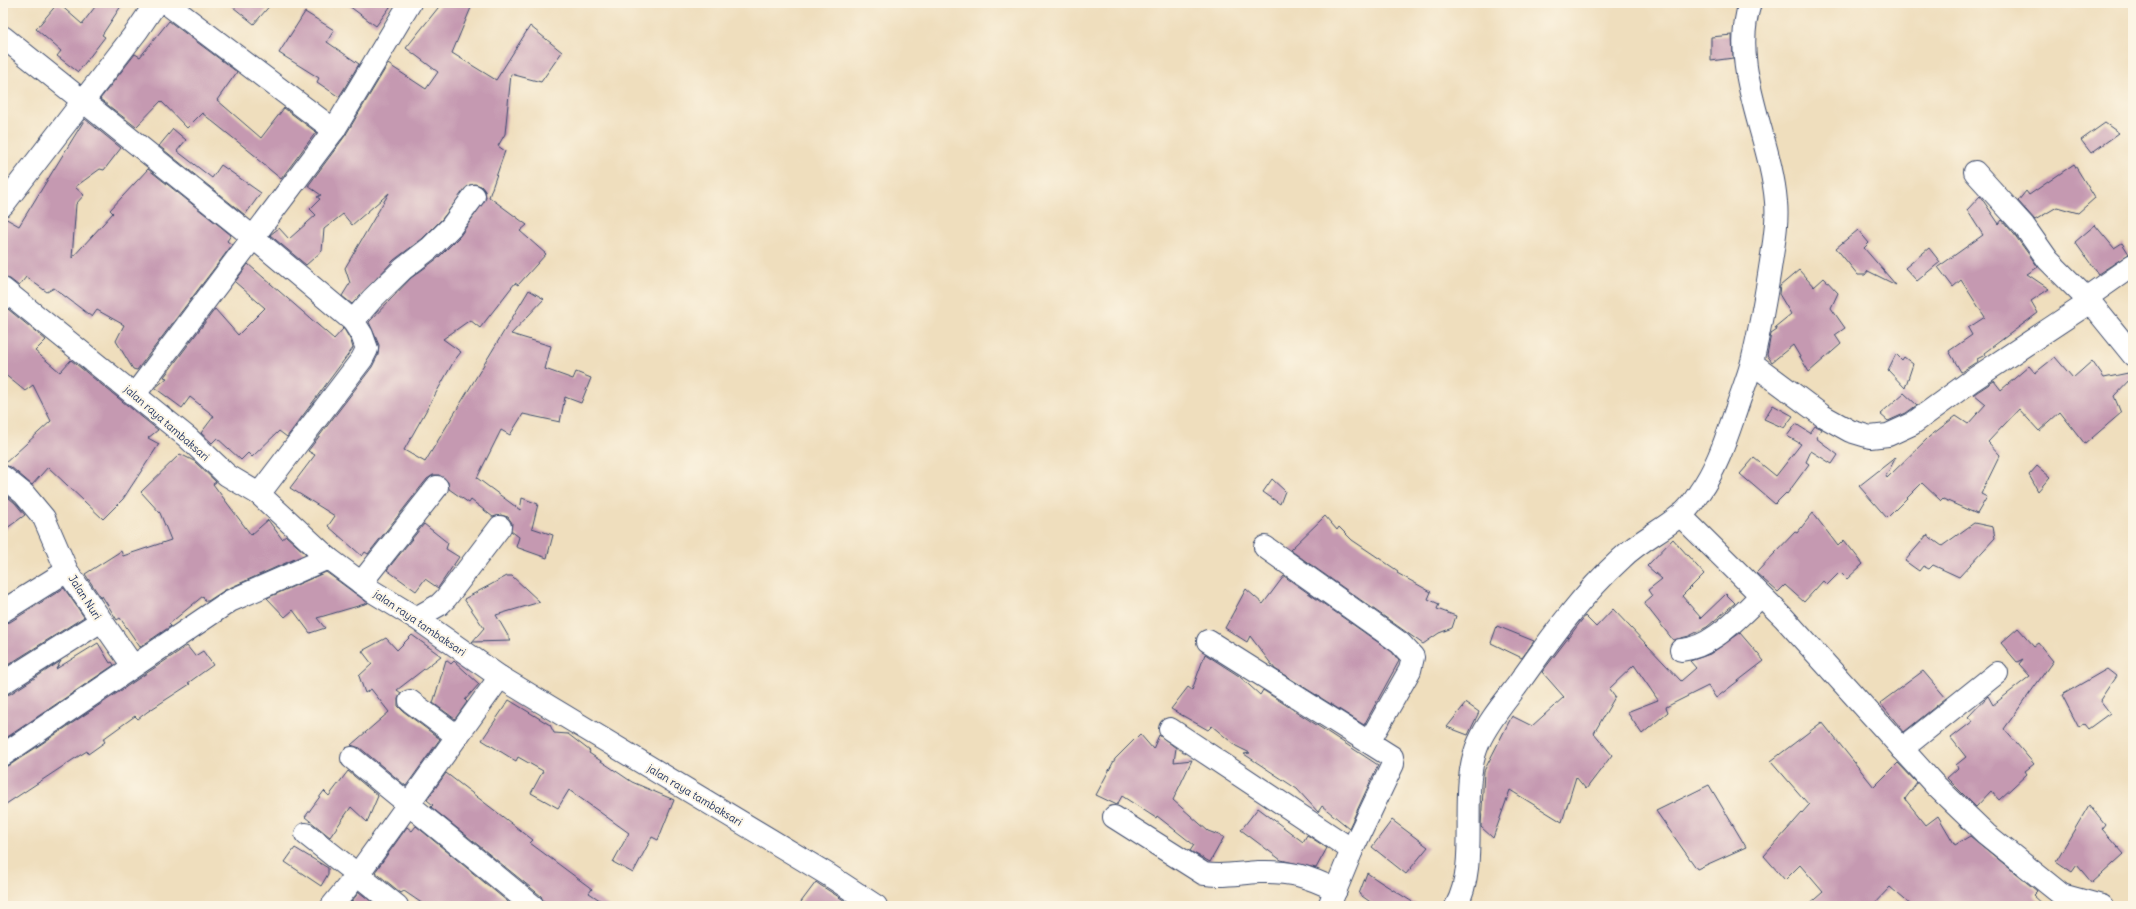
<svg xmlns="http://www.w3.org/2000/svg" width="2136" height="909" viewBox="0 0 2136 909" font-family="Delius,sans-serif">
  <rect width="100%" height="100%" fill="#fcf5e5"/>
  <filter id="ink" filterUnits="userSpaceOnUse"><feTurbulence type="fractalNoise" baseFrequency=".025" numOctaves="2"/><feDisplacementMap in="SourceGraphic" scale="8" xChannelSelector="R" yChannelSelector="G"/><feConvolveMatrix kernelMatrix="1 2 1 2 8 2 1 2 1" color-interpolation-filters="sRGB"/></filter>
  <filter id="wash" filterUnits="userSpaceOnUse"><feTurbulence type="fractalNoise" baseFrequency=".012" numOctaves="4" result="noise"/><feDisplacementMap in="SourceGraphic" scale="16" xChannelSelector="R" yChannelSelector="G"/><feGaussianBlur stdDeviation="0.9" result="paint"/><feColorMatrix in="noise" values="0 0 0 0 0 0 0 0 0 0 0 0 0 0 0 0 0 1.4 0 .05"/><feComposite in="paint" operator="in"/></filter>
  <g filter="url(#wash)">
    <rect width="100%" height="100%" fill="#efdebd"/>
    <g id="blocks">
      <g fill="#c599b1">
        <polygon points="58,3 82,24 98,3 123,3 102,35 105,37 78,72 57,56 61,51 36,29"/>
        <polygon points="228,3 272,3 254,24"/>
        <polygon points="345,3 393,3 376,26"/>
        <polygon points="442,3 473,3 452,53 496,80 530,26 562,52 541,82 511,74 505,134 498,146 505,151 489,197 527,225 520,231 546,254 518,285 515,283 480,328 470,320 443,339 461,352 454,361 404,450 425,462 529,290 544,299 511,334 551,346 545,369 573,379 576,372 591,378 581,403 565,397 560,422 523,414 510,435 501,430 477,478 520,510 522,498 538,504 532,528 553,535 547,558 516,547 519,537 511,531 512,523 508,517 501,515 493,517 471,500 469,503 449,489 448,482 439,475 433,475 427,479 368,554 365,552 362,556 328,526 335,516 290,488 315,455 308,451 372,367 378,355 379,345 369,322 411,278 438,258 460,236 486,198 485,191 481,186 475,184 469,185 442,219 422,239 394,260 352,304 342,296 350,283 345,268 389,193 352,225 343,214 324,229 322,251 306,265 270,235 279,228 289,239 316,215 310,209 320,199 317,197 321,195 308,186 345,136 388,64 426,89 438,72 406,48"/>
        <polygon points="305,12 334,30 327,42 359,64 339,97 317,82 319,78 279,53"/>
        <polygon points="169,21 237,72 217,100 261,138 284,108 316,132 281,179 257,159 258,158 202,113 187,128 161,101 136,127 100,99 135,54 140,57"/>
        <polygon points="1732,35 1733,58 1711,61 1711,37"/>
        <polygon points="85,119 121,148 104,170 100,169 75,187 84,195 76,204 72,258 113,213 110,210 148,169 231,235 227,241 232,245 137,370 133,369 116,341 124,325 97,310 92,317 54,288 47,292 26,277 19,286 10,279 3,277 3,217 19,226"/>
        <polygon points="2105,123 2119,133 2091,153 2081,140"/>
        <polygon points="173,129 186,140 177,151 212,178 221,165 261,193 245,215 159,146"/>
        <polygon points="2074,164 2095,198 2078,213 2057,207 2035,220 2018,201 2026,191 2029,195"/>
        <polygon points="1980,196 1999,224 2002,220 2014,234 2038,267 2027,274 2049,289 2031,301 2038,313 1984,353 1985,355 1977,359 1978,361 1961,372 1949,351 1972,335 1968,328 1985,317 1961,280 1953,287 1938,267 1983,235 1967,210"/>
        <polygon points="2095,225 2114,248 2122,243 2129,254 2098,274 2075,242"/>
        <polygon points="1858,230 1869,243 1864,248 1896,285 1868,271 1865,275 1858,275 1836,248"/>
        <polygon points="1929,248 1940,262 1917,281 1905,268"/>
        <polygon points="248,264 334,339 343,329 342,328 344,329 351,341 353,348 287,437 279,431 252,457 248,453 241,460 217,438 212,443 201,433 214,416 190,397 182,408 155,388 167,378 164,377 215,309 238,335 265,308 235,282"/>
        <polygon points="1799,270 1814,287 1824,278 1838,293 1831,308 1845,328 1835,335 1841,344 1809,372 1793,345 1772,362 1767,355 1771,334 1777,330 1775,327 1791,314 1779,294 1780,286"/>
        <polygon points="3,305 46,340 35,351 60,372 71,360 158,430 148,438 159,444 123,499 103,519 48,467 32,485 11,467 3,465 51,421 33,385 25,391 3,373"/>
        <polygon points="1896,354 1902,360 1904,357 1913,364 1905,388 1888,370"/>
        <polygon points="2055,357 2073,378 2092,361 2104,378 2133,372 2133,376 2114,396 2121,413 2085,444 2060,412 2039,431 2019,409 1988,442 2000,455 1981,494 1987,497 1977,514 1943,499 1941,501 1922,483 1887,518 1859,486 1896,457 1886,476 1887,478 1929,437 1956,416 1968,424 1986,404 1974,394 1994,381 2001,390 2029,366 2035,373"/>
        <polygon points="1904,393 1917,405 1906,413 1888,421 1880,414"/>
        <polygon points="1773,405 1793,416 1784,428 1764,419"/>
        <polygon points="1796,424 1810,433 1815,426 1821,429 1816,438 1838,455 1832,464 1811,451 1806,462 1809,464 1787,494 1786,493 1775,504 1740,474 1754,458 1776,476 1801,444 1787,436"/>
        <polygon points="180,454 194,461 216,482 213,484 251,535 268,520 282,539 286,536 306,554 225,590 208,601 205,601 203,596 169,624 171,626 140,647 120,618 117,620 102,596 101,598 85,574 121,551 123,556 171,540 160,513 141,492"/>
        <polygon points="2037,466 2050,477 2038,491 2029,475"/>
        <polygon points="1272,479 1285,491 1280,504 1263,492"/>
        <polygon points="3,493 15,503 25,515 3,531"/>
        <polygon points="1813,513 1838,546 1844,540 1863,564 1847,579 1840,572 1827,585 1823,581 1804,602 1785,585 1778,592 1756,573 1795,532 1797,533"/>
        <polygon points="1325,516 1337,530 1339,527 1352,540 1398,571 1397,573 1431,592 1428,599 1439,604 1437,609 1456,616 1452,628 1439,633 1423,644 1290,550"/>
        <polygon points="1974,523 1993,527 1995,538 1959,577 1933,565 1929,569 1923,566 1919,571 1905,561 1927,535 1942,546"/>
        <polygon points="424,524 448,543 446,549 459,557 438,588 425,579 416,591 387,570"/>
        <polygon points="1673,539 1704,574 1682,596 1701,618 1726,594 1735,603 1707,627 1689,636 1673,640 1644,603 1652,596 1648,590 1662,579 1647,566"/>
        <polygon points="326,572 368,603 317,618 325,628 310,633 293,610 285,617 267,598"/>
        <polygon points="507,576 512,576 540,602 496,615 511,641 472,642 484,628 464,599"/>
        <polygon points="1284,576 1392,652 1399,661 1364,725 1275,669 1250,636 1247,642 1225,628 1246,589 1263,604"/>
        <polygon points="64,588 84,617 3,668 3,623 10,622"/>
        <polygon points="1613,609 1681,681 1696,668 1690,661 1710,654 1740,633 1764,661 1716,698 1708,686 1666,707 1668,712 1642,734 1627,712 1658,700 1634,665 1609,689 1615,697 1594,733 1612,755 1586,789 1576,777 1562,822 1510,790 1493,838 1481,827 1484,771 1512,716 1532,726 1564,697 1542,672 1585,616 1596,627"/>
        <polygon points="1497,626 1534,641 1522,658 1491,643"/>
        <polygon points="2018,628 2034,646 2038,643 2053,661 2004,729 2034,764 2025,771 2027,774 1999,800 1991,791 1976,807 1947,778 1958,768 1956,765 1966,757 1951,738 1973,721 1968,717 1988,696 1993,705 2030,676 2019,664 2023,659 2017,662 2001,643"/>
        <polygon points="412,635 441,656 397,690 401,693 398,699 398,706 403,711 440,739 406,786 360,748 351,745 389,712 371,689 365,693 359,676 372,664 362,651 386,638 397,650"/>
        <polygon points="98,643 110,663 112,662 114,665 3,740 3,695 10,694 61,661 56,669"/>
        <polygon points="187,646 195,656 203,651 213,665 188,683 190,684 147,712 138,719 135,716 103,739 105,742 88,754 87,751 74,759 3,806 3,767 10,765"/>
        <polygon points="1205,654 1239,676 1260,695 1263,690 1378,765 1349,828 1322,806 1318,812 1297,789 1244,754 1250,753 1236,746 1212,726 1208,730 1171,709 1188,687 1192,690"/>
        <polygon points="446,660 451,664 454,661 479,684 465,700 467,702 455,719 433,703"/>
        <polygon points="2107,669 2116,676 2100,700 2110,713 2088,729 2084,724 2079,728 2062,695"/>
        <polygon points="1923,671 1946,698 1904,732 1880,703"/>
        <polygon points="509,700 550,725 554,733 568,734 590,751 589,753 632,782 674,800 658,840 652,837 633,873 613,862 629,833 569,790 558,808 531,793 543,771 518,757 516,761 482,740"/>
        <polygon points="1466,703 1479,712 1468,735 1447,727"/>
        <polygon points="1822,722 1874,787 1898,763 1917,783 1905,799 1926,825 1938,816 1955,845 1970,836 2037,891 2033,895 2045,906 1912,906 1890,887 1872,906 1807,906 1823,892 1800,865 1785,880 1764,856 1809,805 1771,761"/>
        <polygon points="1140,734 1153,749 1159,735 1176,748 1174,762 1192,760 1173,800 1208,831 1224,837 1210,862 1190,851 1194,845 1157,816 1156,818 1122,796 1117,805 1096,795 1115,759"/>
        <polygon points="348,771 378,796 367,822 351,807 330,837 305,817 324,791 329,796"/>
        <polygon points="446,773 533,840 530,843 592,889 589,893 609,906 545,906 541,896 431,807 433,805 427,800"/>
        <polygon points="1709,785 1746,847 1697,869 1656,811"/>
        <polygon points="2089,805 2105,825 2102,829 2124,854 2092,883 2077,865 2072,872 2056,861"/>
        <polygon points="1258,808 1303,842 1307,835 1327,848 1316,868 1281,860 1241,830"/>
        <polygon points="1392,820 1428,847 1406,874 1372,847"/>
        <polygon points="416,826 513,906 426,906 404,891 401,893 375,872 407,827 412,831"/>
        <polygon points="295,848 328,868 328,874 321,886 285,862"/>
        <polygon points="1367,873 1382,883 1419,906 1376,906 1359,894"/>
        <polygon points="816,882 820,885 853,906 798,906"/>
        <polygon points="359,892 377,906 348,906"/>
      </g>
    </g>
  </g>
  <g filter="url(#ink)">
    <use href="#blocks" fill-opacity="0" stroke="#3b496c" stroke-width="1"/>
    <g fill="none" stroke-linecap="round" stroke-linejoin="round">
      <g stroke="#3b496c" stroke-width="24">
        <g id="minor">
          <polyline points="166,3 334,130"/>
          <polyline points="3,37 254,238 353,321"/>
          <polyline points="1975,172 2024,226 2048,260 2090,302 2133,355"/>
          <polyline points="3,205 137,31 156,3"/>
          <polyline points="2086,298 2133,265"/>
          <polyline points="1752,363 1823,416 1850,431 1870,437 1888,435 1912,424 1971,381 2090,302"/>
          <polyline points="135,394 334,130 410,3"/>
          <polyline points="3,477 24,494 44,518 67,571"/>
          <polyline points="259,494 362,359 367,349 362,335 353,321 372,299 403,269 430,248 451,227 474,196"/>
          <polyline points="1681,516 1784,618 1934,784 1986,834 2062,895 2102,906"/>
          <polyline points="1265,547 1400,643 1413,657 1410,670 1369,742"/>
          <polyline points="361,583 437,487"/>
          <polyline points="3,611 67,571 133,666"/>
          <polyline points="416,618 439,605 446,598 500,527"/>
          <polyline points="1208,641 1392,757 1393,764 1352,850"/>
          <path d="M1681,650C1712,648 1739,616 1761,596"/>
          <polyline points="3,683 101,621"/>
          <polyline points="410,701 457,736"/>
          <polyline points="1170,729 1352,850 1329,906"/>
          <polyline points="1902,749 1997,673"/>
          <polyline points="3,755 230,601 328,558"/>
          <polyline points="352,758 533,906"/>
          <path d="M1114,817L1204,874C1223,877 1240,873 1259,872C1291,871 1307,876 1336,890"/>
          <polyline points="306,834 397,906"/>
          <polyline points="332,906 358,874 500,677"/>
          <path d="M1456,906C1481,861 1457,790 1479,742C1488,722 1503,704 1516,687C1548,642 1581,595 1622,558C1639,541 1661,531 1679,516C1687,511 1694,501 1699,493C1717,468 1726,439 1736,410C1741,394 1748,378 1752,362C1760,329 1766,295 1771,262C1774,242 1778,222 1776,202C1771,136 1729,69 1750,3"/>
        </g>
      </g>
      <g stroke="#3b496c" stroke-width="24">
        <polyline id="tertiary" points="3,289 187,437 227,475 259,494 328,558 372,591 416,618 500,677 827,874 876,906"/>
      </g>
      <use href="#minor" stroke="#fff" stroke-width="22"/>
      <use href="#tertiary" stroke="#fff" stroke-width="22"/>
    </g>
  </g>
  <g text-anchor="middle" stroke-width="4" stroke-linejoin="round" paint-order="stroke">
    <g font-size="11" fill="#1b2f5e" stroke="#fcf5e5">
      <text transform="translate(167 423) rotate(41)" y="4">jalan raya tambaksari</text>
      <text transform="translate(85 597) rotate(57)" y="4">Jalan Nuri</text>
      <text transform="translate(420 623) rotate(34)" y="4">jalan raya tambaksari</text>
      <text transform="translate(695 795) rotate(31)" y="4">jalan raya tambaksari</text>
    </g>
  </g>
  <rect width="2136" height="909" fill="none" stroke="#fcf5e5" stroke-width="16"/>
</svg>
